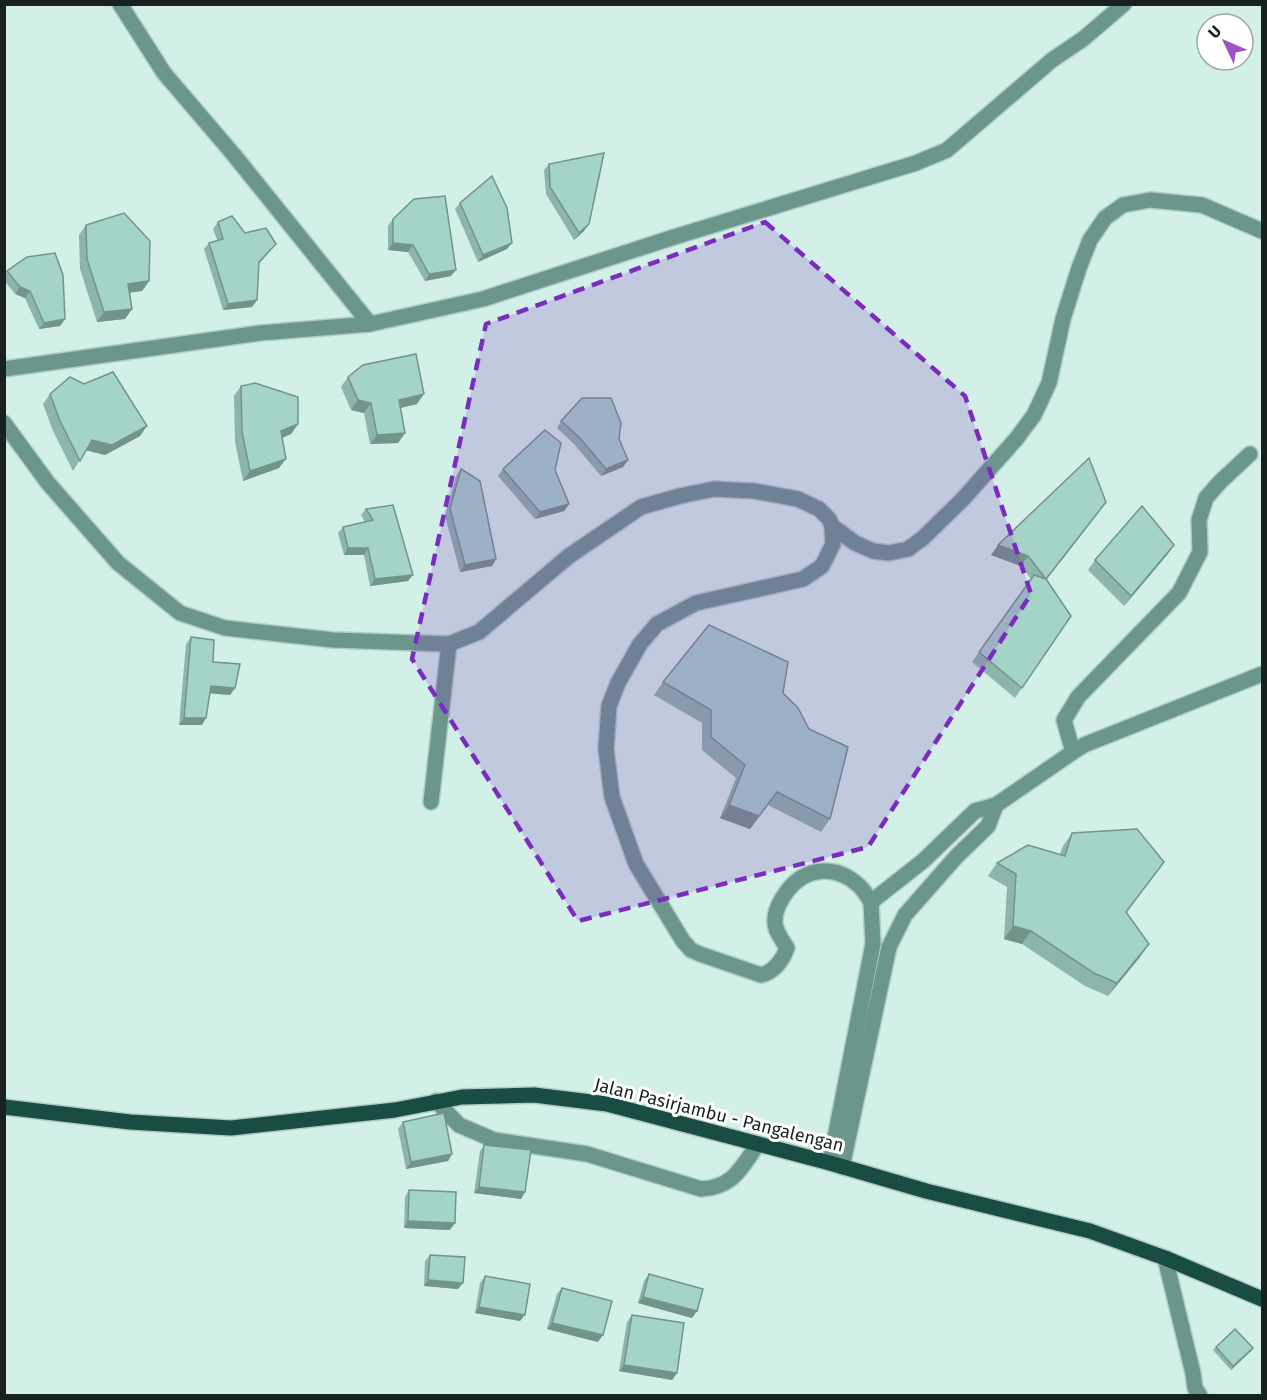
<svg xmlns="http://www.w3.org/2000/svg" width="1267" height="1400" viewBox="0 0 1267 1400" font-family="'Fira Sans',sans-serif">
  <rect width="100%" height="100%" fill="#d2f0e8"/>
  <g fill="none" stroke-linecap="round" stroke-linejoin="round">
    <g stroke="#b0cbc4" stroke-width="18">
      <g id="minor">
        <polyline points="120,4 164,73 234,155 370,324"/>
        <polyline points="4,369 260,333 370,324 483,299 671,238 916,163 947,150 1052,60 1083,39 1124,4"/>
        <path d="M4,423L48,483L118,563L180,613L225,628L333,640L449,644L479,632L569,556L641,507L680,496L714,489L754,491L798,499L819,509L829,519L832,526L833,544L822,566L803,579L696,603L657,624L640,644L618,683L609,706L606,749L612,797L636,864L683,941L691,950L700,954L761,975C774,972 783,960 787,948C783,941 775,931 775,923C774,911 781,899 788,890C806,867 835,865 857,884C863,888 867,896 871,902"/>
        <polyline points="832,526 855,543 873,551 889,553 908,549 923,538 963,499 1017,438 1034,415 1049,383 1063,319 1079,268 1090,240 1105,218 1123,205 1150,200 1202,205 1262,231"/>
        <polyline points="1073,752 1064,720 1078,697 1179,593 1200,552 1199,520 1206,498 1220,482 1250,454"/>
        <polyline points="431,802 449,644"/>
        <path d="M436,1101L459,1125L494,1140L587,1154L701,1189C734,1187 741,1168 758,1144"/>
        <polyline points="830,1163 873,944 871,902 923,861 975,811 996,805 1073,752 1084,745 1262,674"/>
        <polyline points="842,1167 889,947 905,915 956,857 988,826 996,805"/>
        <polyline points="1165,1258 1193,1373 1195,1388 1200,1396"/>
      </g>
    </g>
    <g stroke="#b0cbc4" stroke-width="18">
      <polyline id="major" points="4,1107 130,1122 231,1128 395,1110 462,1097 534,1095 607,1104 830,1163 926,1191 1090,1231 1165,1258 1262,1299"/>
    </g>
    <use href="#minor" stroke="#6b968c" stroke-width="15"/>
    <use href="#major" stroke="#194c42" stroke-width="15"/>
  </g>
  <g fill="#8db5ab">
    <polygon points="549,164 584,231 574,240 546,194 544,170"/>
    <polygon points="460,203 512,243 507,249 478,262 455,209"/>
    <polygon points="393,219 451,276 425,281 408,252 388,250 388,226"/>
    <polygon points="218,222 276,244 259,264 257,300 252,307 223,310 204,249 209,243 217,240 213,229"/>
    <polygon points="86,225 149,281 142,291 130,292 132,309 125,319 97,322 80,269 79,235"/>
    <polygon points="7,271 65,319 60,326 39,329 25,298 15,294 4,280 4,275"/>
    <polygon points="348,377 417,404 400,408 405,433 398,443 370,444 364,413 351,410 341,387"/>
    <polygon points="84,384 140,436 105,455 86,450 73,471 53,431 43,404 50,394"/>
    <polygon points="241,386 298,424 291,434 282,438 279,468 243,481 235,442 234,396"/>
    <polygon points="561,421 619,439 628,460 623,467 601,476 574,444 557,428"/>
    <polygon points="461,469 496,559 492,566 460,572 445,516 456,476"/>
    <polygon points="503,469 555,470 569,504 564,511 535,519 498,476"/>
    <polygon points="1106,502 1046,580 1071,616 1015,698 972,662 1031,579 1021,566 991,555"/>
    <polygon points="393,505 408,581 370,586 364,555 344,555 338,533 343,527 365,522 361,515 366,509"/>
    <polygon points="1174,545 1167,555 1124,606 1088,570 1095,560"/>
    <polygon points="191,637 235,688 230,695 210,693 202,725 179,725 186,644"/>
    <polygon points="663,682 783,693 830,819 821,832 768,805 750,829 720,818 736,778 702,750 702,723 654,695"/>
    <polygon points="1072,833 1164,862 1126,913 1140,957 1108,996 1085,986 1022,944 1004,939 1007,887 988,876 997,863 1060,854 1063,846"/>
    <polygon points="403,1122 452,1154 448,1161 406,1169 398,1129"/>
    <polygon points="484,1145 525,1192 521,1199 474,1193 480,1151"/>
    <polygon points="409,1190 450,1230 404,1228 405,1197"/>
    <polygon points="430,1255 458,1289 424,1286 425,1261"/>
    <polygon points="649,1274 692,1318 638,1303 644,1281"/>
    <polygon points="485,1276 520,1321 475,1313 480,1283"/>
    <polygon points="562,1288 598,1342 547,1329 557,1294"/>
    <polygon points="632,1315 677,1373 672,1380 619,1371 627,1322"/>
    <polygon points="1216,1347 1253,1348 1251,1351 1231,1370 1213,1350"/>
  </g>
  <g fill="#73948b">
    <polygon points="589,224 584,231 574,240 579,233"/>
    <polygon points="393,243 413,245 408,252 388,250"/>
    <polygon points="512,243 507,249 478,262 483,255"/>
    <polygon points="456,270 451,276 425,281 429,274"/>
    <polygon points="149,281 142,291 121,294 128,284"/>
    <polygon points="20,287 30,291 25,298 15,294"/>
    <polygon points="257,300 252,307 223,310 228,304"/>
    <polygon points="132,309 125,319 97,322 104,312"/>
    <polygon points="65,319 60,326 39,329 44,323"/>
    <polygon points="424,394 417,404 392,410 399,400"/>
    <polygon points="358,400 371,403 364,413 351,410"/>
    <polygon points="298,424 291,434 274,441 281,431"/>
    <polygon points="147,426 140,436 105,455 85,450 92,440"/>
    <polygon points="405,433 398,443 370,444 377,435"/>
    <polygon points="286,459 279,468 243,481 250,471"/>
    <polygon points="628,460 623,467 601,476 606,469"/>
    <polygon points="1106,502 1099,512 1039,589 1046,579"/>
    <polygon points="569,504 564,511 535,519 540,512"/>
    <polygon points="998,545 1028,556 1021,566 991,555"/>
    <polygon points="1174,545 1167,555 1124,606 1131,596"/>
    <polygon points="348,548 368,548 364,555 344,555"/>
    <polygon points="496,559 492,566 460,572 465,565"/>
    <polygon points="413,575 408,581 370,586 375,579"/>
    <polygon points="211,686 235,688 230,695 206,693"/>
    <polygon points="184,718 206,718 202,725 179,725"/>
    <polygon points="777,792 750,829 720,818 729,805"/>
    <polygon points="1013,926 1031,931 1022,944 1004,939"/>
    <polygon points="1149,944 1140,957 1108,996 1117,983"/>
    <polygon points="452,1154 448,1161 406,1169 411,1162"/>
    <polygon points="479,1187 525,1192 521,1199 474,1193"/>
    <polygon points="408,1221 455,1223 450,1230 404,1228"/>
    <polygon points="428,1280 463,1283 458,1289 424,1286"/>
    <polygon points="643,1297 697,1311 692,1318 638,1303"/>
    <polygon points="479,1307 525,1315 520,1321 475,1313"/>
    <polygon points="552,1323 603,1335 598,1342 547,1329"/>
    <polygon points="1253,1348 1251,1351 1231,1370 1233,1366"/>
    <polygon points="624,1365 677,1373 672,1380 619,1371"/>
  </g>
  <g fill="#a4d3c7" stroke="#73948b" stroke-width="1.5">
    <polygon points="604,153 589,224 579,233 550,187 549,164"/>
    <polygon points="492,176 507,208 512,243 483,255 460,203"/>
    <polygon points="445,196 456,270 429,274 413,245 393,243 393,219 414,199"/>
    <polygon points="124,213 150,241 149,281 128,284 132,309 104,312 87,259 86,225"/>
    <polygon points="232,216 245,233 266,228 276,244 259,262 257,300 228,304 209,243 223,239 218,222"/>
    <polygon points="55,253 63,275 65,319 44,323 30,291 20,287 7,271 27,257"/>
    <polygon points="416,354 424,394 399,400 405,433 377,435 371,403 358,400 348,377 363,365"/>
    <polygon points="113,372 147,426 112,445 92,440 80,461 60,421 50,394 70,377 84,384"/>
    <polygon points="255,383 298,397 298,424 281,431 286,459 250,471 242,432 241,386"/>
    <polygon points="582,398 611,398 621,423 619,439 628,460 606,469 579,437 561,421"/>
    <polygon points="545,430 561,443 555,470 569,504 540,512 503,469"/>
    <polygon points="1089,458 1106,502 1046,579 1028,556 998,545"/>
    <polygon points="461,469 480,481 496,559 465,565 450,509"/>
    <polygon points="393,505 413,575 375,579 368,548 348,548 343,527 373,520 366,509"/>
    <polygon points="1142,506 1174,545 1131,596 1095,560"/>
    <polygon points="1034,575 1046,579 1071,616 1022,688 979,652"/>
    <polygon points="709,625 788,662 783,693 798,708 809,729 848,747 830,819 777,792 759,816 729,805 745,765 711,737 711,710 663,682"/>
    <polygon points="191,637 214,640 213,662 240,664 235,688 211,686 206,718 184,718"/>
    <polygon points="1137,829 1164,862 1126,912 1149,944 1117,983 1094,973 1031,931 1013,926 1016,874 997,863 1028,845 1065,856 1072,833"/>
    <polygon points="444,1113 452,1154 411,1162 403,1122"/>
    <polygon points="484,1145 531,1150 525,1192 479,1187"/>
    <polygon points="409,1190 456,1192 455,1223 408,1221"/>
    <polygon points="430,1255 465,1257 463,1283 428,1280"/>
    <polygon points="649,1274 703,1289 697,1311 643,1297"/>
    <polygon points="485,1276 530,1284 525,1315 479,1307"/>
    <polygon points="562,1288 612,1301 603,1335 552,1323"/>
    <polygon points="632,1315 684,1323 677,1373 624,1365"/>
    <polygon points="1235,1329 1253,1348 1233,1366 1216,1347"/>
  </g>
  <path fill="#7b2cbf" fill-opacity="0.2" stroke="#7b2cbf" stroke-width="4.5" stroke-dasharray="12 8" stroke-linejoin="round" d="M765,222L965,396L1031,594L868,847L578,921L412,659L486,324Z"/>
  <g text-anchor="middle" stroke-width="6" stroke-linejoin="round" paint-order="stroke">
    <g font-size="18" fill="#172220" stroke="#fff">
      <text transform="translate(719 1115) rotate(14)" y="6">Jalan Pasirjambu - Pangalengan</text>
    </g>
  </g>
  <rect width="1267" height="1400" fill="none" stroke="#172220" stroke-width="12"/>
  <g transform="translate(1225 42) rotate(314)"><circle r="28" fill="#ffffff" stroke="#a2a7a6" stroke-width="1.5"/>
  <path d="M0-4.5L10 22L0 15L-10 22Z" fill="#9d53c6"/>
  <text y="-9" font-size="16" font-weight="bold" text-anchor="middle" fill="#172220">U</text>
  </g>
</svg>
